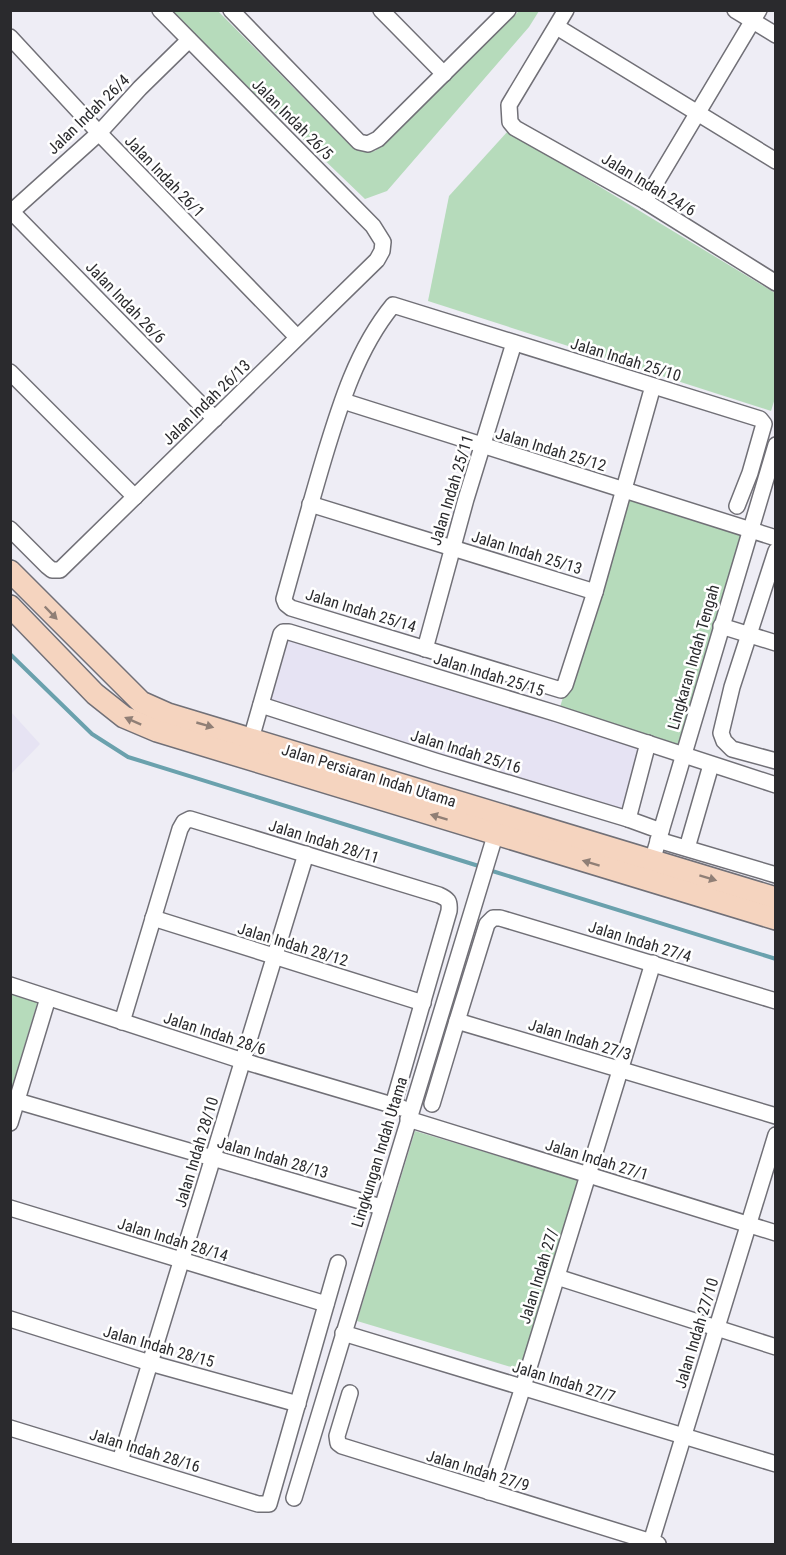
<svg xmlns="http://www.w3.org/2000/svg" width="786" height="1555" viewBox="0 0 786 1555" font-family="'Roboto Condensed',sans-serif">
  <rect width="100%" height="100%" fill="#eeedf5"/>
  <g fill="#e6e3f3">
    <polygon points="285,635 641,746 625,813 267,702"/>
    <polygon points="11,712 40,744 11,774"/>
  </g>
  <g fill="#b6dbbb">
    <polygon points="169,11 218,11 351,146 365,152 375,151 519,11 539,11 529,27 387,191 365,199"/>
    <polygon points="508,131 775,293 776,395 771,411 428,301 449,196"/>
    <polygon points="625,490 750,529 683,755 558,714"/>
    <polygon points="11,992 38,1000 11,1091"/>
    <polygon points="415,1131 578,1180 521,1370 357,1321"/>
  </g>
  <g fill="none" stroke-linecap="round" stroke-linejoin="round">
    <g stroke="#6aa1ad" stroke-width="4">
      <polyline points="10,654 92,734 128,757 482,867"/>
      <polyline points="489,870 776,959"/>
    </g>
    <g stroke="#717077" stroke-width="18">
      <g id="street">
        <polyline points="231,10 359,142 368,144 378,139 508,10"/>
        <polyline points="381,10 444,74"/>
        <polyline points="566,10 509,105 510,122 515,128 645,201 776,283"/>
        <polyline points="735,10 776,35"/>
        <polyline points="557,27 776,161"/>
        <polyline points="10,37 99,133 297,337"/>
        <polyline points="645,201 759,10"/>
        <polyline points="10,210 215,419"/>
        <polyline points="10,213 99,133 140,88 189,40"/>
        <polyline points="10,372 135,497"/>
        <path d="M653,386L595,592L565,685L561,690L291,608L286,604L284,599C297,552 310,505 324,458C340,405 357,349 393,305L760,419L764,424L750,473L737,506"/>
        <polyline points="343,401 776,538"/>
        <polyline points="310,504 595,592"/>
        <polyline points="10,529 47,566 52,570 60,570 377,260 382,251 383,242 373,226 160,10"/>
        <polyline points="776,551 732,687 721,733 724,741 732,749 776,761"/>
        <polyline points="721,626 776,643"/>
        <polyline points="425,649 466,499 514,343"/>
        <polyline points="261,705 435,761 628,819 661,831"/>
        <polyline points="251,739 281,634 283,632 289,632 558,714 776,785"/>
        <polyline points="628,819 648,743"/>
        <polyline points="658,840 776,875"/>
        <polyline points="687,848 711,765"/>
        <polyline points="650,868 776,445"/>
        <polyline points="153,918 423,1003"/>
        <polyline points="10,985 243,1061 402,1108"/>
        <polyline points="457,1021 487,924 493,918 500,918 776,1001"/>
        <path d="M122,1022L180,829L184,822L190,819L439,895C448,899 450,901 449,911L393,1105"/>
        <polyline points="17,1101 381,1207"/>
        <polyline points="432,1104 457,1021 776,1116"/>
        <polyline points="408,1119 776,1233"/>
        <polyline points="10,1123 48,998"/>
        <polyline points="10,1208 326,1304"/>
        <polyline points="557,1277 776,1347"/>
        <polyline points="10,1319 150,1363 298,1404"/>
        <polyline points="343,1333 776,1464"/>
        <polyline points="350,1393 337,1436 338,1443 342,1446 658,1544"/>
        <polyline points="10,1428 258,1504 269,1504 338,1263"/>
        <polyline points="120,1461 306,854"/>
        <polyline points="489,1492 523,1387 653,963"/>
        <polyline points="294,1498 498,826"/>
        <polyline points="651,1542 776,1135"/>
      </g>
    </g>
    <g stroke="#717077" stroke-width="24">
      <g id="secondary">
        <polyline points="10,571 141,702 168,714 776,898"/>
        <polyline points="10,606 95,694 124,717 157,731 776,919"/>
      </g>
    </g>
    <use href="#street" stroke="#fff" stroke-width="15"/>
    <use href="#secondary" stroke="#f5d4bf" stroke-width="21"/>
  </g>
  <defs><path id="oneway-solid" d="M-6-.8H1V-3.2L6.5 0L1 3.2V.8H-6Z" transform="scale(1.5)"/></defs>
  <g fill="#907f76">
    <use href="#oneway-solid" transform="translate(51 613) rotate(46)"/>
    <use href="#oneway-solid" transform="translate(133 721) rotate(-156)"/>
    <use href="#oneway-solid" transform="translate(205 725) rotate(16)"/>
    <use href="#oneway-solid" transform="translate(439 817) rotate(-163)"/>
    <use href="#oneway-solid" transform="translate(591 863) rotate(-163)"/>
    <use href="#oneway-solid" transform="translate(708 878) rotate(17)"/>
  </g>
  <g text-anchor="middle" stroke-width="5" stroke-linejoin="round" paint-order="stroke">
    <g font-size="16" fill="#2a2a2d" stroke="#fff">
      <text transform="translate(88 114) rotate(-44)" y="6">Jalan Indah 26/4</text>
      <text transform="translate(293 119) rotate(45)" y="6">Jalan Indah 26/5</text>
      <text transform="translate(165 176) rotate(46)" y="6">Jalan Indah 26/1</text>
      <text transform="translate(649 184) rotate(31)" y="6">Jalan Indah 24/6</text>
      <text transform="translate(126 302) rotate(46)" y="6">Jalan Indah 26/6</text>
      <text transform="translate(626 359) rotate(17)" y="6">Jalan Indah 25/10</text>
      <text transform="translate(206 402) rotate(-44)" y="6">Jalan Indah 26/13</text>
      <text transform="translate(551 449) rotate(17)" y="6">Jalan Indah 25/12</text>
      <text transform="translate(451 490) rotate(-73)" y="6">Jalan Indah 25/11</text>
      <text transform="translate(527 552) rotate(17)" y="6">Jalan Indah 25/13</text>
      <text transform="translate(361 610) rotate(17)" y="6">Jalan Indah 25/14</text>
      <text transform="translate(693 657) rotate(-74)" y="6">Lingkaran Indah Tengah</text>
      <text transform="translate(489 674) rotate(17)" y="6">Jalan Indah 25/15</text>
      <text transform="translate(466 751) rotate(17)" y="6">Jalan Indah 25/16</text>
      <text transform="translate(369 775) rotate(17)" y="6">Jalan Persiaran Indah Utama</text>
      <text transform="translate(324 841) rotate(17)" y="6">Jalan Indah 28/11</text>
      <text transform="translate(640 941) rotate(17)" y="6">Jalan Indah 27/4</text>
      <text transform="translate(293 944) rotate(17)" y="6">Jalan Indah 28/12</text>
      <text transform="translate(215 1033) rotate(18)" y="6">Jalan Indah 28/6</text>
      <text transform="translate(580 1039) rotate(17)" y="6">Jalan Indah 27/3</text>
      <text transform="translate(196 1152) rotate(-73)" y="6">Jalan Indah 28/10</text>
      <text transform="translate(379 1152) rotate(-73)" y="6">Lingkungan Indah Utama</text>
      <text transform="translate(273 1157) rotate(16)" y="6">Jalan Indah 28/13</text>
      <text transform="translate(597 1159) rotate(17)" y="6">Jalan Indah 27/1</text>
      <text transform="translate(173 1239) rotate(17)" y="6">Jalan Indah 28/14</text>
      <text transform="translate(538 1276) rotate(-73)" y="6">Jalan Indah 27/</text>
      <text transform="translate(696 1333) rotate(-73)" y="6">Jalan Indah 27/10</text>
      <text transform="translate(159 1346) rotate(16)" y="6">Jalan Indah 28/15</text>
      <text transform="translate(564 1381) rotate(17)" y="6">Jalan Indah 27/7</text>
      <text transform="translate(145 1450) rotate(17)" y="6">Jalan Indah 28/16</text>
      <text transform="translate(478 1470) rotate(17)" y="6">Jalan Indah 27/9</text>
    </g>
  </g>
  <rect width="786" height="1555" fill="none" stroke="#2a2a2d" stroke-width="24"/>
</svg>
